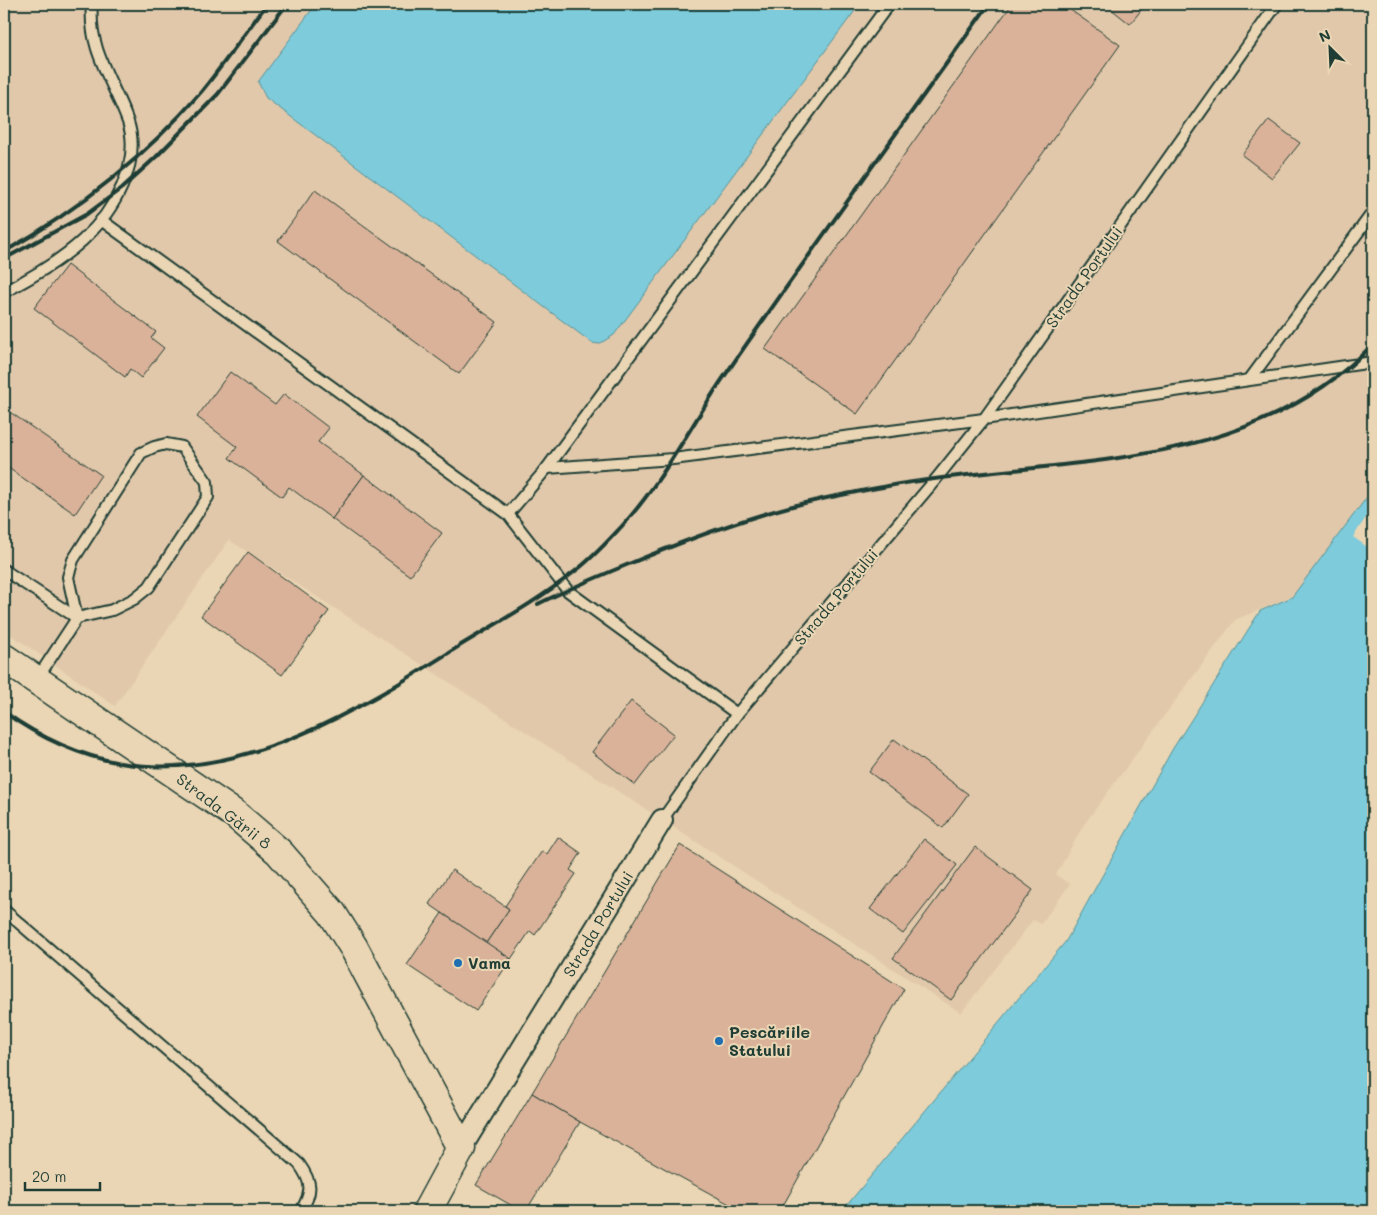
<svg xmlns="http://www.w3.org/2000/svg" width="1377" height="1215" viewBox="0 0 1377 1215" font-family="Mali,sans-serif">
  <rect width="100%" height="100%" fill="#ead6b4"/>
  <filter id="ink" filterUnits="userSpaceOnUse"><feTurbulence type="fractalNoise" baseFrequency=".02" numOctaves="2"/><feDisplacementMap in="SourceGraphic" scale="10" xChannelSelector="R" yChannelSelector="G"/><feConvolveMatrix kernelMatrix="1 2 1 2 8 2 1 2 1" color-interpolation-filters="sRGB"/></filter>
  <g filter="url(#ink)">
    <polygon fill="#e1c8aa" points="4,4 1373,4 1373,489 1302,592 1235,620 1083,826 1056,875 1070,884 1041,924 1033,920 961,1013 229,540 115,706 4,630"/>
    <g fill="#7dcbdb" stroke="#579298">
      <polygon points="316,4 860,4 614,335 599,344 592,343 266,98 258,82"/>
      <polygon points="1373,489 1373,1211 842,1211 1066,941 1172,750 1260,611 1292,597"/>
    </g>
    <polygon fill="#ead6b4" points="1373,507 1373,551 1353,537"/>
    <g fill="#dab299" stroke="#1f3d34">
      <polygon points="1012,4 1062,4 1120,45 857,414 765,349"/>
      <polygon points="1105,4 1146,4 1130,24"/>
      <polygon points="1269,120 1300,143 1272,178 1242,155"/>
      <polygon points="315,190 497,322 459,374 278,241"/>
      <polygon points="67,265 156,332 151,338 164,348 141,378 130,369 125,377 34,308"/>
      <polygon points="230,372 275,405 284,394 329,428 318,442 364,475 332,519 289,487 282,497 229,458 237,447 197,417"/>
      <polygon points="4,408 101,475 75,514 4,465"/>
      <polygon points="364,475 442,533 410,576 332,519"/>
      <polygon points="248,552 329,611 282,675 201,616"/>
      <polygon points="631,701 674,734 635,785 592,752"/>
      <polygon points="894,739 968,794 943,828 869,772"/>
      <polygon points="558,837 581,853 570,870 576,874 535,935 530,931 511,959 486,943 509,909 505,906 542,851 547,854"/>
      <polygon points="924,839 957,865 903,934 870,909"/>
      <polygon points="680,845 904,989 780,1211 742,1211 580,1122 532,1093"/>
      <polygon points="975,847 1033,890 951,1000 893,958"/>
      <polygon points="452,870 509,909 486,943 429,904"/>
      <polygon points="442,913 511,959 476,1011 407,965"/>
      <polygon points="532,1093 580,1122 526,1211 521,1211 476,1185"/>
    </g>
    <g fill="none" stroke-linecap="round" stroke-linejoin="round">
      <g stroke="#1f3d34" stroke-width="14">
        <g id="service">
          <polyline points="101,220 508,514 568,591 737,714"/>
          <path d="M4,292C31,278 60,261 83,240C113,212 142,164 128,122C113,80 88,51 92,4"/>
          <polyline points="1250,379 1373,212"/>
          <polygon points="166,444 182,447 207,482 208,497 149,587 134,599 112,610 77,618 68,577 73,560 141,453 154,447"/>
          <polyline points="547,468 673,459 984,419 1373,362"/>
          <polyline points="508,514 547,468 889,4"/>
          <polyline points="4,570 77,618 37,679"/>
          <polyline points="662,820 737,714 936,479 984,419 1277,4"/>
          <path d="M4,910L299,1164C312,1182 313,1191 301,1211"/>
        </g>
      </g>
      <g stroke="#1f3d34" stroke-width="24">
        <polyline id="minor" points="461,1148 662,820"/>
      </g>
      <g stroke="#1f3d34" stroke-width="31">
        <polyline id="primary" points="4,658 236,815 279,852 332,913 354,948 461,1148 427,1211"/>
      </g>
      <use href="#service" stroke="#ead6b4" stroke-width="10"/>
      <use href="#minor" stroke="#ead6b4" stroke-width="20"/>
      <use href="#primary" stroke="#ead6b4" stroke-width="28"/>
      <g stroke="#1f3d34" stroke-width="4">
        <path d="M4,252C78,210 145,157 201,92C224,64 245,33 267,4"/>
        <polyline points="4,259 87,214 122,188 156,157 218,94 287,4"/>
        <path d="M538,604C566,590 595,578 624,566C669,547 715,529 761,515C802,502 846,494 888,486C1052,456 1247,477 1373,344"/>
        <path d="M4,712C39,737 77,755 120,763C242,784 363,707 461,645C499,622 539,600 574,572C592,559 607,542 622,526C665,479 692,422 728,371C813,247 902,126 989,4"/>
      </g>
    </g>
  </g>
  <g fill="#1f6fb2" stroke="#ead6b4" stroke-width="2">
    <circle cx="458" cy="963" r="5"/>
    <circle cx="719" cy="1041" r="5"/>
  </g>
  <g text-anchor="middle" stroke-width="4" stroke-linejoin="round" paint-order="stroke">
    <g font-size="16" fill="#1f3d34" stroke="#ead6b4">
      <text transform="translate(1084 277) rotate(-55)" y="6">Strada Portului</text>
      <text transform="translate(836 597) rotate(-50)" y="6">Strada Portului</text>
      <text transform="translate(224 811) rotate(37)" y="6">Strada Gării 8</text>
      <text transform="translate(598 924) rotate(-59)" y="6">Strada Portului</text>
    </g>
    <g font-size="16" font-weight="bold" fill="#1f3d34" stroke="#ead6b4" text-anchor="start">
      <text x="468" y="969">Vama</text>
      <text x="729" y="1038">Pescăriile<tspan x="729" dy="18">Statului</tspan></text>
    </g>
  </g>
  <rect width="1377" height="1215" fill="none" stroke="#ead6b4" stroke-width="20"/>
  <rect x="10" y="10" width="1357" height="1195" fill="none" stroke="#1f3d34" stroke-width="2" filter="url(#ink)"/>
  <g transform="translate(1330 48) rotate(336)" stroke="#ead6b4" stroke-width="4" paint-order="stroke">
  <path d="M0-4L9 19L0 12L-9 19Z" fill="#1f3d34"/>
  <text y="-8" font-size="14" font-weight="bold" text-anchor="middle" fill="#1f3d34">N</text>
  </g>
  <path d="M25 1182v8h75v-8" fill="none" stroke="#1f3d34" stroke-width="2.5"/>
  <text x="32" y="1182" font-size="15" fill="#1f3d34" stroke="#ead6b4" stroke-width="4" paint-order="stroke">20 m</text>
</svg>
